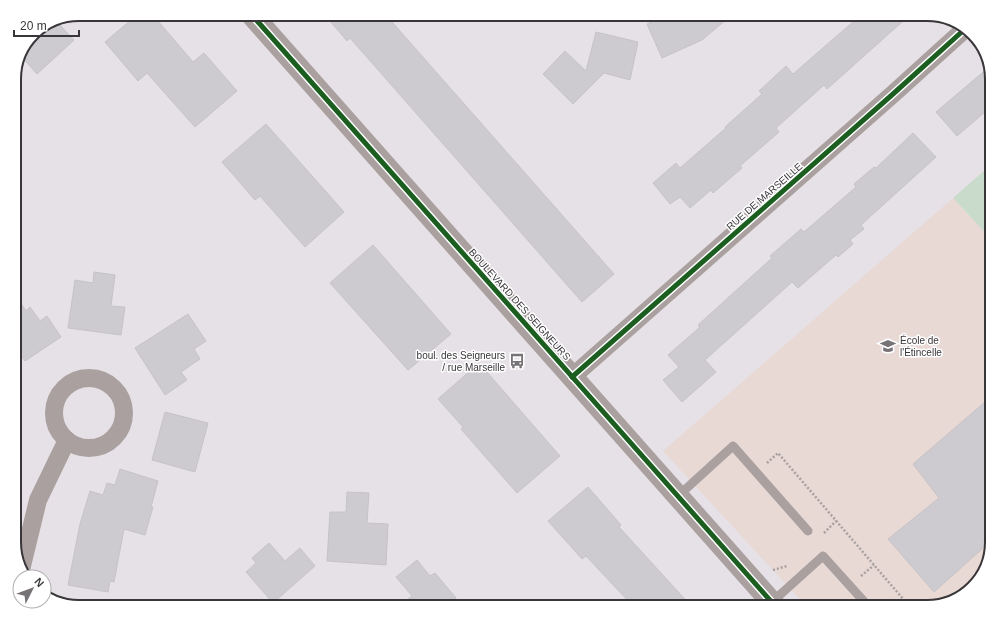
<svg xmlns="http://www.w3.org/2000/svg" width="1006" height="621" viewBox="0 0 1006 621" font-family="Helvetica,sans-serif">
  <rect width="100%" height="100%" fill="#e6e1e6"/>
  <polygon fill="#e8d9d5" points="953,198 992,240 992,542 981,578 959,598 927,607 807,607 663,451"/>
  <polygon fill="#c9dccc" points="992,164 992,240 953,198"/>
  <g fill="#cdcbcf" stroke="#c6c3c8">
    <polygon points="138,14 152,14 193,62 204,53 237,91 195,127 147,73 138,81 105,42"/>
    <polygon points="324,14 385,14 614,274 582,302 350,38 347,41"/>
    <polygon points="671,14 733,14 702,40 662,58 647,24"/>
    <polygon points="862,14 911,14 827,89 824,85 776,128 779,132 740,166 742,168 713,193 711,190 690,208 680,197 670,204 653,183 676,163 680,168 726,128 725,127 762,94 759,91 786,66 793,74"/>
    <polygon points="58,23 74,40 37,74 22,57 33,33"/>
    <polygon points="596,32 638,42 630,80 604,73 573,104 543,74 565,51 586,71"/>
    <polygon points="989,67 992,75 992,106 957,136 936,112"/>
    <polygon points="266,124 344,212 305,247 260,196 255,200 222,162"/>
    <polygon points="913,133 936,157 861,225 864,229 850,240 853,244 838,257 836,255 798,288 792,282 705,360 716,372 682,402 663,380 679,367 668,355 700,327 698,325 772,258 770,256 801,229 804,232 856,187 854,184 874,167 876,168"/>
    <polygon points="373,245 451,334 408,370 330,283"/>
    <polygon points="94,272 115,275 111,306 125,307 121,335 68,328 75,280 93,283"/>
    <polygon points="14,293 26,311 30,307 40,321 47,316 61,337 25,361 14,346"/>
    <polygon points="188,314 206,341 194,349 200,359 181,372 187,380 165,395 135,348"/>
    <polygon points="479,363 560,456 517,493 461,429 463,427 438,399"/>
    <polygon points="992,396 992,540 934,592 888,539 939,498 913,464"/>
    <polygon points="165,412 208,423 195,472 152,460"/>
    <polygon points="120,469 158,481 151,507 153,507 145,535 124,529 114,582 110,581 108,592 68,585 80,524 90,491 103,495 107,483 115,485"/>
    <polygon points="588,487 621,525 619,527 692,607 634,607 586,556 582,559 548,521"/>
    <polygon points="347,492 369,493 367,523 388,524 386,565 327,561 330,512 346,512"/>
    <polygon points="269,543 285,561 300,548 315,566 273,603 246,572 256,563 252,558"/>
    <polygon points="417,560 430,576 435,573 456,598 445,607 398,607 412,596 396,577"/>
  </g>
  <g fill="none" stroke-linecap="round" stroke-linejoin="round">
    <g stroke="#a8a1a0" stroke-width="2.5" stroke-dasharray="2 2" stroke-linecap="butt">
      <polyline points="767,463 778,453 910,607"/>
      <polyline points="824,533 836,521"/>
      <polyline points="773,570 787,566"/>
      <polyline points="861,576 874,565"/>
    </g>
    <g stroke="#aaa09f" stroke-width="9">
      <polyline points="678,496 733,446 808,531"/>
      <polyline points="772,602 823,556 869,607"/>
    </g>
    <g stroke="#aaa09f" stroke-width="18">
      <polyline points="572,377 893,94 966,28"/>
      <circle cx="89" cy="413" r="35"/>
      <polyline points="21,570 38,500 67,440"/>
    </g>
    <polyline stroke="#aaa09f" stroke-width="22" points="251,14 776,607"/>
    <g stroke="#fff" stroke-width="8">
      <g id="cycleway">
        <polyline points="251,14 776,607"/>
        <polyline points="572,377 893,94 966,28"/>
      </g>
    </g>
    <use href="#cycleway" stroke="#1b5e20" stroke-width="5"/>
  </g>
  <defs>
    <g id="school-bare" transform="scale(1.2)"><path d="M0-5L7-2L0 1L-7-2ZM-4 1L0 2.5L4 1V4Q0 6-4 4Z" fill="#767276" stroke="#fff" stroke-width="2.5" paint-order="stroke"/></g>
    <g id="bus-bare" transform="scale(1.2)"><path d="M-5-6H5V4H4V6H2V4H-2V6H-4V4H-5ZM-3.5-4V0h7V-4ZM-3.5 1.2v1.5H-2V1.2ZM2 1.2v1.5H3.5V1.2Z" fill="#767276" stroke="#fff" stroke-width="2.5" paint-order="stroke"/></g>
  </defs>
  <g fill-rule="evenodd">
    <use href="#school-bare" x="888" y="346"/>
    <use href="#bus-bare" x="517" y="361"/>
  </g>
  <g text-anchor="middle" stroke-width="3" stroke-linejoin="round" paint-order="stroke">
    <g font-size="10" fill="#39363a" stroke="#fff">
      <text transform="translate(764 196) rotate(-41)" y="4">RUE DE MARSEILLE</text>
      <text transform="translate(520 304) rotate(48)" y="4">BOULEVARD DES SEIGNEURS</text>
    </g>
    <g font-size="10" fill="#39363a" stroke="#fff" text-anchor="start">
      <text x="900" y="344">École de<tspan x="900" dy="12">l'Étincelle</tspan></text>
      <text x="505" y="359" text-anchor="end">boul. des Seigneurs<tspan x="505" dy="12">/ rue Marseille</tspan></text>
    </g>
  </g>
  <path d="M0 0H1006V621H0ZM79 21H927A58 58 0 0 1 985 79V542A58 58 0 0 1 927 600H79A58 58 0 0 1 21 542V79A58 58 0 0 1 79 21Z" fill="#fff" fill-rule="evenodd"/>
  <path fill="none" stroke="#39363a" stroke-width="2" d="M79 21H927A58 58 0 0 1 985 79V542A58 58 0 0 1 927 600H79A58 58 0 0 1 21 542V79A58 58 0 0 1 79 21Z"/>
  <g transform="translate(32 589) rotate(48)"><circle r="19" fill="#ffffff" stroke="#b0afb0"/>
  <path d="M0-3L7 15L0 10L-7 15Z" fill="#767276"/>
  <text y="-6" font-size="11" font-weight="bold" text-anchor="middle" fill="#39363a">N</text>
  </g>
  <path d="M14 30v6h65v-6" fill="none" stroke="#39363a" stroke-width="2"/>
  <text x="20" y="30" font-size="12" fill="#39363a" stroke="#ffffff" stroke-width="3" paint-order="stroke">20 m</text>
</svg>
